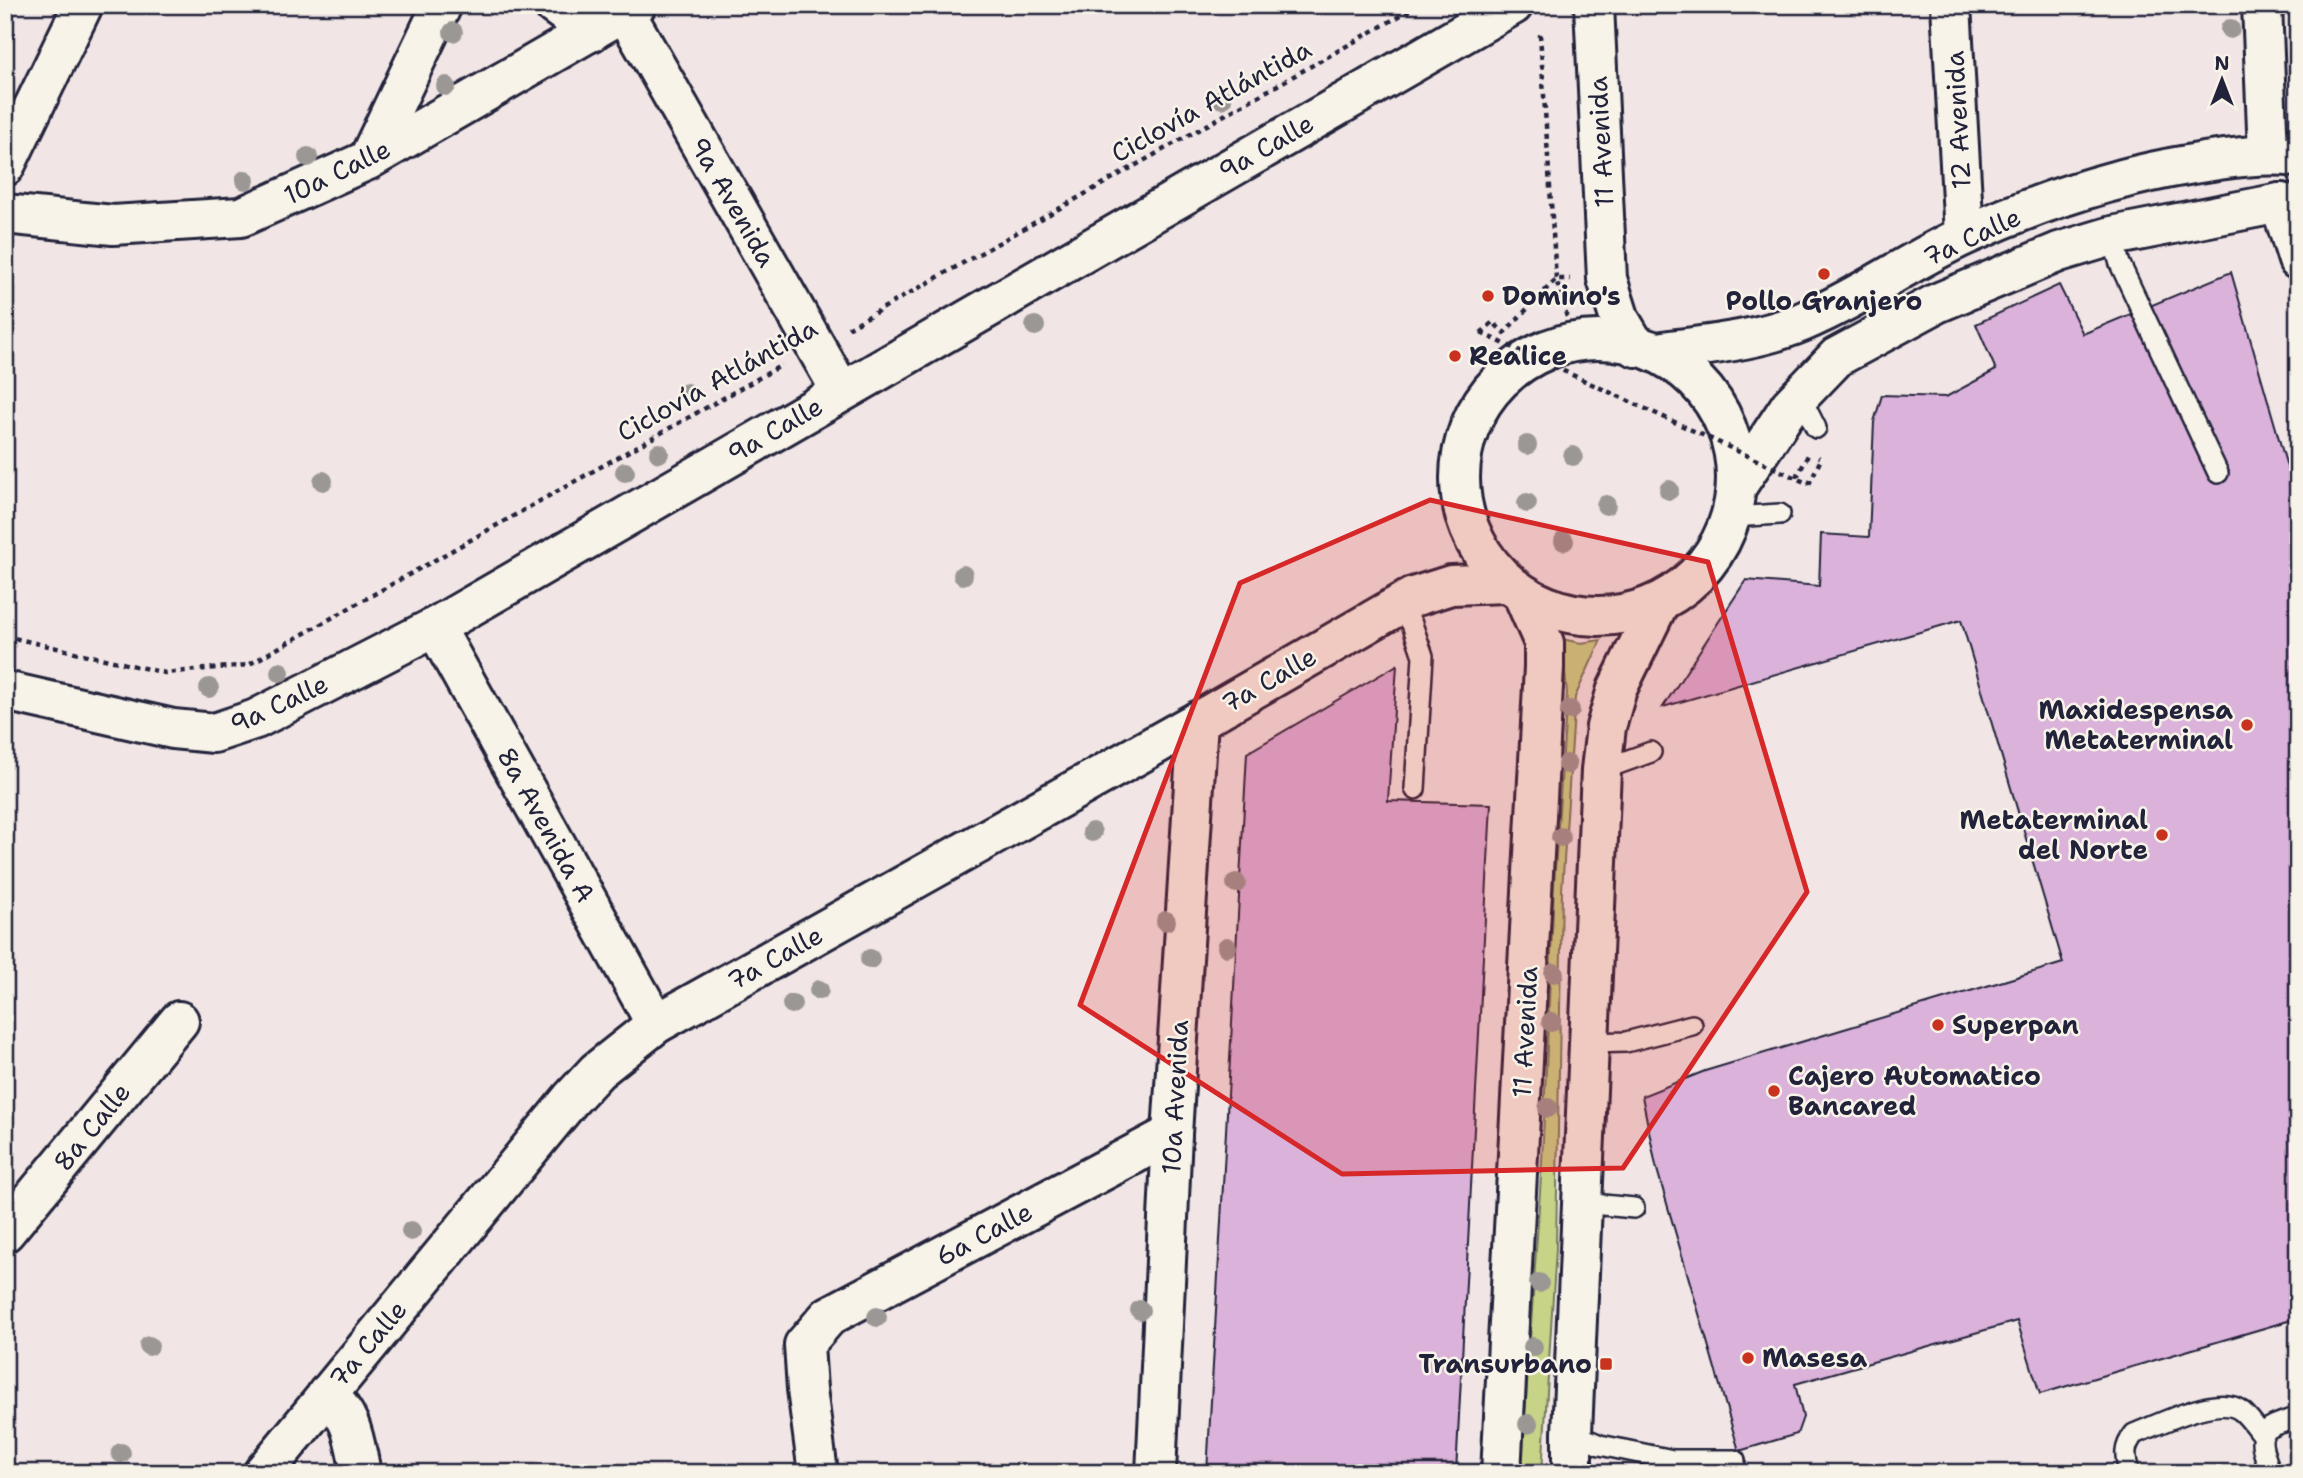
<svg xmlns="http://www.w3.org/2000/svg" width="2303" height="1478" viewBox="0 0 2303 1478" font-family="'Shantell Sans',sans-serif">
  <rect width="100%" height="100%" fill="#f1e6e5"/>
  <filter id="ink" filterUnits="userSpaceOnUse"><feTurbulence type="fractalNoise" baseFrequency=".0143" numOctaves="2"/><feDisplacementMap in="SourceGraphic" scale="14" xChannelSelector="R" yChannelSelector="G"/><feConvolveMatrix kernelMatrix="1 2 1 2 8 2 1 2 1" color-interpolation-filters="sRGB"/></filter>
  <g filter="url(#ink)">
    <polygon fill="#c7d386" stroke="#747a60" stroke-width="2" points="1562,639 1581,643 1601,640 1575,697 1562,890 1556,1248 1542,1473 1521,1473 1542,1162 1554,885 1567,693"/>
    <g fill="#dab2da" stroke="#22223b" stroke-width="2">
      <polygon points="2231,272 2298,505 2298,1318 2040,1394 2017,1321 1795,1384 1803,1417 1797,1434 1739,1451 1656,1166 1642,1096 1705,1071 2063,963 1961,620 1663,707 1746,580 1819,586 1821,534 1869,537 1874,422 1882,395 1946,397 1996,370 1976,324 2059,285 2083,334"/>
      <polygon points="1397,665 1388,801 1491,804 1456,1473 1207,1473 1247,753"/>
    </g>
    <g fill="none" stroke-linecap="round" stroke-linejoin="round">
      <g stroke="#22223b" stroke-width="24">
        <g id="lane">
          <polyline points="2112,236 2120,264 2218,473"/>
          <polyline points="1799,394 1816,428"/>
          <polyline points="1732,517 1780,514"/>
          <polyline points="1400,604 1412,624 1423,656 1415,789"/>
          <polyline points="1601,770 1651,752"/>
          <polyline points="1589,1043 1626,1042 1692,1025"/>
          <polyline points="1582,1203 1634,1208"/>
          <polyline points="1572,1433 1600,1445 1673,1460 1735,1460"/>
          <path d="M2129,1473C2125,1456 2123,1448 2134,1434C2158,1425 2217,1394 2240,1410C2248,1415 2255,1427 2262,1435"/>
          <path d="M2271,1473C2255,1432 2258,1430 2298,1417"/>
        </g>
      </g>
      <g stroke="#22223b" stroke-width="44">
        <g id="street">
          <polyline points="554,5 591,32"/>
          <polyline points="1951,5 1964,235"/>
          <polyline points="2262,5 2268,154"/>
          <polyline points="625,12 841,391"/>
          <polyline points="368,160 442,5"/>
          <polyline points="5,166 83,5"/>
          <polyline points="5,214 113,225 241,217 368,160 636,5"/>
          <polyline points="5,1232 179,1021"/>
          <path d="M327,1394C353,1417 354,1440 361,1473"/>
          <polyline points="818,1473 807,1389 804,1345 829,1316 1172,1134"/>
          <polyline points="1156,1473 1172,1134 1198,721"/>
        </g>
      </g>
      <g stroke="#22223b" stroke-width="44">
        <g id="secondary">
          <polyline points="1594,5 1607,279 1620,320 1636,347"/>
          <polyline points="2280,203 2298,260"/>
          <circle cx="1598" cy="478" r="138"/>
          <path d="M1657,352C1705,345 1757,341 1802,322C1859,298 1909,261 1966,235C2038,202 2114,177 2193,164C2228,158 2262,153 2298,157"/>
          <polyline points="1737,486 1790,406 1837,357 1937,303 2059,252 2112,236 2280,203 2298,206"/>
          <polyline points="435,627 656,1024"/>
          <polyline points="5,691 173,729 214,733 256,719 435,627 1513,5"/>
          <polyline points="263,1473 571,1099 597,1071 656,1024 1198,721 1413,597 1451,585 1506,583"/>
          <polyline points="1501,1473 1544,667 1544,643 1523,595"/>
          <polyline points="1572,1473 1572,1433 1601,770 1606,727 1617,689 1659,603"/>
        </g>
      </g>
      <g stroke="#22223b" stroke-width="4.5" stroke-dasharray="5 5" stroke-linecap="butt">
        <polyline points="1540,34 1556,279 1574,342"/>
        <polyline points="848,328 1419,5"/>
        <polyline points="1481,333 1493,322 1504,333 1556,279 1570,279"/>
        <polyline points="1795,474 1798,475 1808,455"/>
        <polyline points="1809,484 1821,459 1818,457"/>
        <polyline points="5,636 165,673 248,665 782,365"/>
      </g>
      <use href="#lane" stroke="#f7f3e8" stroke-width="19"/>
      <use href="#street" stroke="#f7f3e8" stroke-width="38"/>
      <use href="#secondary" stroke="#f7f3e8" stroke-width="38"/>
      <polyline stroke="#22223b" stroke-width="4.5" stroke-dasharray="5 5" stroke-linecap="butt" points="1481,333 1809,484"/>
    </g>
    <g fill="#9b9794">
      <circle cx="2230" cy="29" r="10"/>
      <circle cx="453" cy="32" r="10"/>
      <circle cx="446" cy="86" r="10"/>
      <circle cx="1222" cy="99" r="10"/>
      <circle cx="308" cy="157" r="10"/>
      <circle cx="245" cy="180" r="10"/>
      <circle cx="1035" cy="326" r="10"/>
      <circle cx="687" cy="393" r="10"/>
      <circle cx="1527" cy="445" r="10"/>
      <circle cx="659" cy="453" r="10"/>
      <circle cx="1573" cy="456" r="10"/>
      <circle cx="625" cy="472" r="10"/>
      <circle cx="323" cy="481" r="10"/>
      <circle cx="1669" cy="490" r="10"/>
      <circle cx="1527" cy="503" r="10"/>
      <circle cx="1606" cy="505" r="10"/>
      <circle cx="1564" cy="541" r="10"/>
      <circle cx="963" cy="575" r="10"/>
      <circle cx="280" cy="672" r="10"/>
      <circle cx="209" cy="688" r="10"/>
      <circle cx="1570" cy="710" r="10"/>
      <circle cx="1567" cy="764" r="10"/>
      <circle cx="1092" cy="832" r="10"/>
      <circle cx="1561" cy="837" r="10"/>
      <circle cx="1236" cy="883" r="10"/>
      <circle cx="1166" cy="921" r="10"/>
      <circle cx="1227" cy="947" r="10"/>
      <circle cx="870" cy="959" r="10"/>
      <circle cx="1554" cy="973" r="10"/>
      <circle cx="819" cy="990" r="10"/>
      <circle cx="792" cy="1004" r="10"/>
      <circle cx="1551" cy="1022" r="10"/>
      <circle cx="1548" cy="1108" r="10"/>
      <circle cx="411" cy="1231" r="10"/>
      <circle cx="1539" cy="1283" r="10"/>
      <circle cx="1140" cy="1310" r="10"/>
      <circle cx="877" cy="1317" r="10"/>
      <circle cx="149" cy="1346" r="10"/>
      <circle cx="1533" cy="1347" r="10"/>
      <circle cx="1528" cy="1424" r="10"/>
      <circle cx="121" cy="1453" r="10"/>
    </g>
  </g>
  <path fill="#d62828" fill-opacity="0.2" stroke="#d62828" stroke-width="5" stroke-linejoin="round" d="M1430,500L1708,562L1807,892L1623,1168L1342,1174L1080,1005L1240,583Z"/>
  <g fill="#c8321e" stroke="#f7f3e8" stroke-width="2.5">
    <circle cx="1824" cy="274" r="7"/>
    <circle cx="1488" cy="296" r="7"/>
    <circle cx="1455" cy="356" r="7"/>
    <circle cx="2247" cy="725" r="7"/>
    <circle cx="2162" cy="835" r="7"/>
    <circle cx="1938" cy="1025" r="7"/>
    <circle cx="1774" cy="1091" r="7"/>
    <circle cx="1748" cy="1358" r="7"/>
    <rect x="1599" y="1357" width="14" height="14" rx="3.5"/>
  </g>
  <g text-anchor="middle" stroke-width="5" stroke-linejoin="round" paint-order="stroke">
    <g font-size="26" fill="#22223b" stroke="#f7f3e8">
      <text transform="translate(1211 101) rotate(-29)" y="9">Ciclovía Atlántida</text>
      <text transform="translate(1958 120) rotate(-93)" y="9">12 Avenida</text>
      <text transform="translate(1601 142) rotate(-93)" y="9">11 Avenida</text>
      <text transform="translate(1266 147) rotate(-30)" y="9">9a Calle</text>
      <text transform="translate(337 172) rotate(-26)" y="9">10a Calle</text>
      <text transform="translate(733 202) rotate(60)" y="9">9a Avenida</text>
      <text transform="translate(1972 237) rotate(-25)" y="9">7a Calle</text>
      <text transform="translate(717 380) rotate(-29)" y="9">Ciclovía Atlántida</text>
      <text transform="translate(775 430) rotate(-30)" y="9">9a Calle</text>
      <text transform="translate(1269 680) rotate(-30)" y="9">7a Calle</text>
      <text transform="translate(279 704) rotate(-25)" y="9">9a Calle</text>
      <text transform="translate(546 825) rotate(61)" y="9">8a Avenida A</text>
      <text transform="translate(775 958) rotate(-29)" y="9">7a Calle</text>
      <text transform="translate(1525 1032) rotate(-87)" y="9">11 Avenida</text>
      <text transform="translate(1175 1097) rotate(-87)" y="9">10a Avenida</text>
      <text transform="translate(92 1127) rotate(-51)" y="9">8a Calle</text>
      <text transform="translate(984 1234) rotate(-28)" y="9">6a Calle</text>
      <text transform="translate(368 1344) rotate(-50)" y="9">7a Calle</text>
    </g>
    <g font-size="26" font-weight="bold" fill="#22223b" stroke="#f7f3e8" text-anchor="start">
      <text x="1502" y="305">Domino's</text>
      <text x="1824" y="310" text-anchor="middle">Pollo Granjero</text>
      <text x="1469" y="365">Realice</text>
      <text x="2233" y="719" text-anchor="end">Maxidespensa<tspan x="2233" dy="30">Metaterminal</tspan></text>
      <text x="2148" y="829" text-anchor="end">Metaterminal<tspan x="2148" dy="30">del Norte</tspan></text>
      <text x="1952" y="1034">Superpan</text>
      <text x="1788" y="1085">Cajero Automatico<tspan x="1788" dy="30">Bancared</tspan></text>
      <text x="1762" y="1367">Masesa</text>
      <text x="1592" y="1373" text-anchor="end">Transurbano</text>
    </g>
  </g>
  <rect width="2303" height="1478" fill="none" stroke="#f7f3e8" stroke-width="28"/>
  <rect x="14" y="14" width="2275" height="1450" fill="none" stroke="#22223b" stroke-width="2.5" filter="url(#ink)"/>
  <g transform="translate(2222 80)" stroke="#f7f3e8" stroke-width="5" paint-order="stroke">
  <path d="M0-5L12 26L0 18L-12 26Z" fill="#22223b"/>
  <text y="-10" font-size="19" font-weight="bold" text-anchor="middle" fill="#22223b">N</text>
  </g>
</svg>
